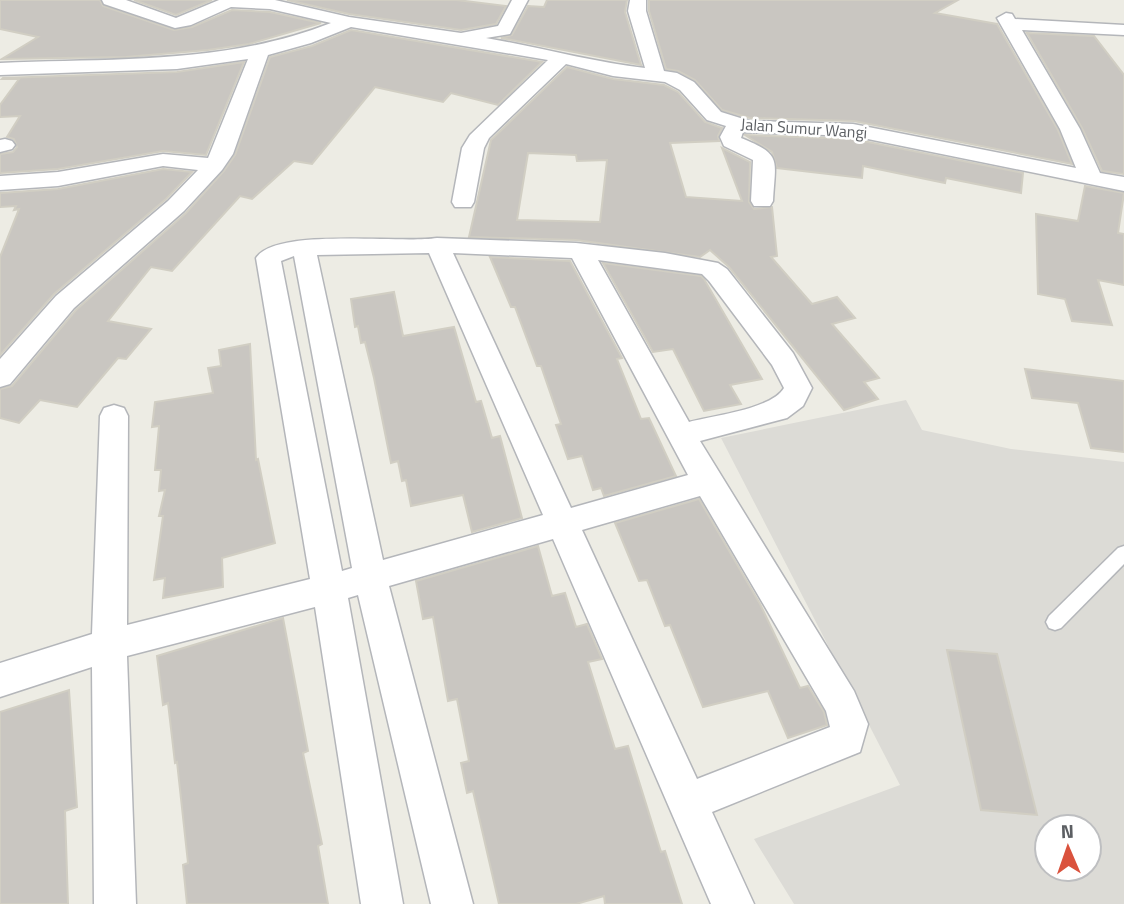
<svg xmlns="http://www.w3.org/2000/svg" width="1124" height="904" viewBox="0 0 1124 904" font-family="'Titillium Web',sans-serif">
  <rect width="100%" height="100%" fill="#edece4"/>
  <path fill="#dcdbd6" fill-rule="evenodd" d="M906,400L922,430L1011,449L1124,462V904H794L754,839L900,785L721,438ZM1047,827H1089V869H1047Z"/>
  <g fill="#c9c6c1" stroke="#d1cec3" stroke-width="2" fill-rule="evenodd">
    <polygon points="0,0 100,0 103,6 174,30 192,27 232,10 270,12 321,23 249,44 208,50 126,57 2,59 38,37 0,29"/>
    <polygon points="134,0 212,0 176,15"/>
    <polygon points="287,0 457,0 506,6 496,24 461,30 349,14"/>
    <polygon points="547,0 627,0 625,12 641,65 501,38 512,35 528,6 544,7"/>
    <polygon points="649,0 958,0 935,13 997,24 1058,130 1072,164 854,121 750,118 722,110 695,80 678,71 666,69 649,11"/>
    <polygon points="351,30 542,62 498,105 451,93 443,102 375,87 312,164 294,161 252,199 240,196 172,271 151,267 108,321 151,329 126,359 118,358 77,407 40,400 19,423 0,418 0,389 12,386 76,310 186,213 224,171 235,155 270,57 312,46"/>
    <polygon points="1027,33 1094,36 1124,75 1124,174 1102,171 1082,128"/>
    <polygon points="244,62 206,155 163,151 58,169 0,173 0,154 13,152 17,147 14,139 7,137 20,116 0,117 0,105 19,79 2,79 3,78 177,72"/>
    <path d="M567,67L613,79L664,85L678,92L705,122L722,128L718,136L719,141L670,143L686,197L742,201L722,148L750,162L749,202L754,209L772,207L777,256L771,257L812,304L837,297L855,318L832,324L879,378L864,382L878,399L844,410L729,267L710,250L700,257L576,240L469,237L491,140ZM528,153L576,155L577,161L607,160L600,222L517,220Z"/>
    <polygon points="745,135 853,139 1023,173 1021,193 946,178 945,183 863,166 862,178 777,168 772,152"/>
    <polygon points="163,169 192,172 166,199 54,294 0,355 0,257 19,209 14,210 16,206 0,207 0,193 58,189"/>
    <polygon points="1085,186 1124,193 1118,233 1124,234 1124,285 1098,280 1112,325 1072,321 1065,299 1038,294 1036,214 1078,221"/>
    <polygon points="490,257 570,261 622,358 617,359 641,419 649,418 676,476 604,496 601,488 593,490 582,456 568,459 556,425 561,424 541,366 537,366 515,307 511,307"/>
    <polygon points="603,263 701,276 704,279 762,379 730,385 741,404 704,411 673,349 653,352"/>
    <polygon points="394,292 403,336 454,327 476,402 481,401 492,438 500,436 522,518 472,532 463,495 411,506 406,480 402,481 398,461 391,463 374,378 365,342 361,343 358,326 355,327 351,299"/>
    <polygon points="250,344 256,460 258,459 275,543 222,558 223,587 163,598 165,578 154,580 163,516 159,516 165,490 159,491 161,470 155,470 159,426 152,427 155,402 213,393 208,368 221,366 219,350"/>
    <polygon points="1025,369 1124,381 1124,452 1091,448 1078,403 1032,398"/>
    <polygon points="699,499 760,604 800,688 808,686 824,712 827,725 788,738 768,691 703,707 670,625 665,626 647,580 639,581 615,523"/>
    <polygon points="538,546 552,596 565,593 576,627 587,624 602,659 588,662 615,749 628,746 661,852 665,851 682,904 605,904 604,896 576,904 499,904 473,791 467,793 461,763 469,761 457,699 448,701 433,617 423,619 416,581"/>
    <polygon points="283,618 308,751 303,753 322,844 318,846 328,904 187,904 183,865 188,863 177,762 175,763 168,703 163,705 157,656"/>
    <polygon points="947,650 997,654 1037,815 981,810"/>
    <polygon points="69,690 77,807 65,811 68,904 0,904 0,712"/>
  </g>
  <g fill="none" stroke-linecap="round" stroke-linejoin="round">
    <g stroke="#b4b6ba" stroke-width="3">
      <polygon id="service" points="1124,546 1124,564 1061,628 1055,630 1049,628 1046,622 1049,616 1118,548"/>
    </g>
    <g stroke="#b4b6ba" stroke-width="3">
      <g id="minor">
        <path d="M102,0H126L176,18L219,0H275L349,17L461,33L498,26L512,0H528L510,34L486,38C539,47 592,62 645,68L628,11L630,0H646V11L664,71L677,73L694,82L721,112L750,121L853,124L1076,168L1060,129L997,18L1006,13L1012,14L1015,19L1124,25V35L1022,30L1080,129L1100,173L1124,177V191L853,136L743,132L741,138C783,155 775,159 773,201L770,206H754L751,201L753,160L724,146L720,137L726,126L707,120L680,90L665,82L613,76L566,64L489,138L484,148L474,202L471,207H455L452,202L462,148L470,135L548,60L351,27L311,43L268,55L233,154L222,170L184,211L74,308L10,384L0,387V359L56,296L168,201L198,170L163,166L58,186L0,190V176L58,172L163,154L208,158L248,59L177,69L0,75V63C112,58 224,65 331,23L270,9L231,7L191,25L175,28L104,4Z"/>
        <polygon points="5,139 12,141 15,145 12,149 0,152 0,140"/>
        <path d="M437,238L576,243L665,253L718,263L727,269L793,353L812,388L803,406L787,418L700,441L854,691L868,724L860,752L712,812L754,904H711L553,539L389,586L473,904H431L358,595L348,598L403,904H361L315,607L127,656L136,904H94L92,667L0,697V663L92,634L100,416L104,408L114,405L124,408L128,416L127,625L310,579L256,258C276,227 400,244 437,238ZM429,253L543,515L383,560L317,255ZM453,253L572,258L688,475L571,508ZM294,256L352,568L342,571L281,261ZM598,260L702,274L709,281L772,365L784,388C772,409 712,416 689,422ZM700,496L826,711L830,727L697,779L582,530Z"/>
      </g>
    </g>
    <use href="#service" fill="#fff" fill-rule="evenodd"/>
    <use href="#minor" fill="#fff" fill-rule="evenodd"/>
  </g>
  <g text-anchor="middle" stroke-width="5" stroke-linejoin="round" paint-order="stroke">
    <g font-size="16" fill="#5c5f63" stroke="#fff">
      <text transform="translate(804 128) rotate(4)" y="6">Jalan Sumur Wangi</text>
    </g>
  </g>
  <g transform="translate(1068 848) rotate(358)"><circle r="33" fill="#ffffff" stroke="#bebfc1" stroke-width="2"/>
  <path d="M0-5L12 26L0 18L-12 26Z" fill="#da523d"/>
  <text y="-10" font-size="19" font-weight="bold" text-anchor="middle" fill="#5c5f63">N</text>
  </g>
</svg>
